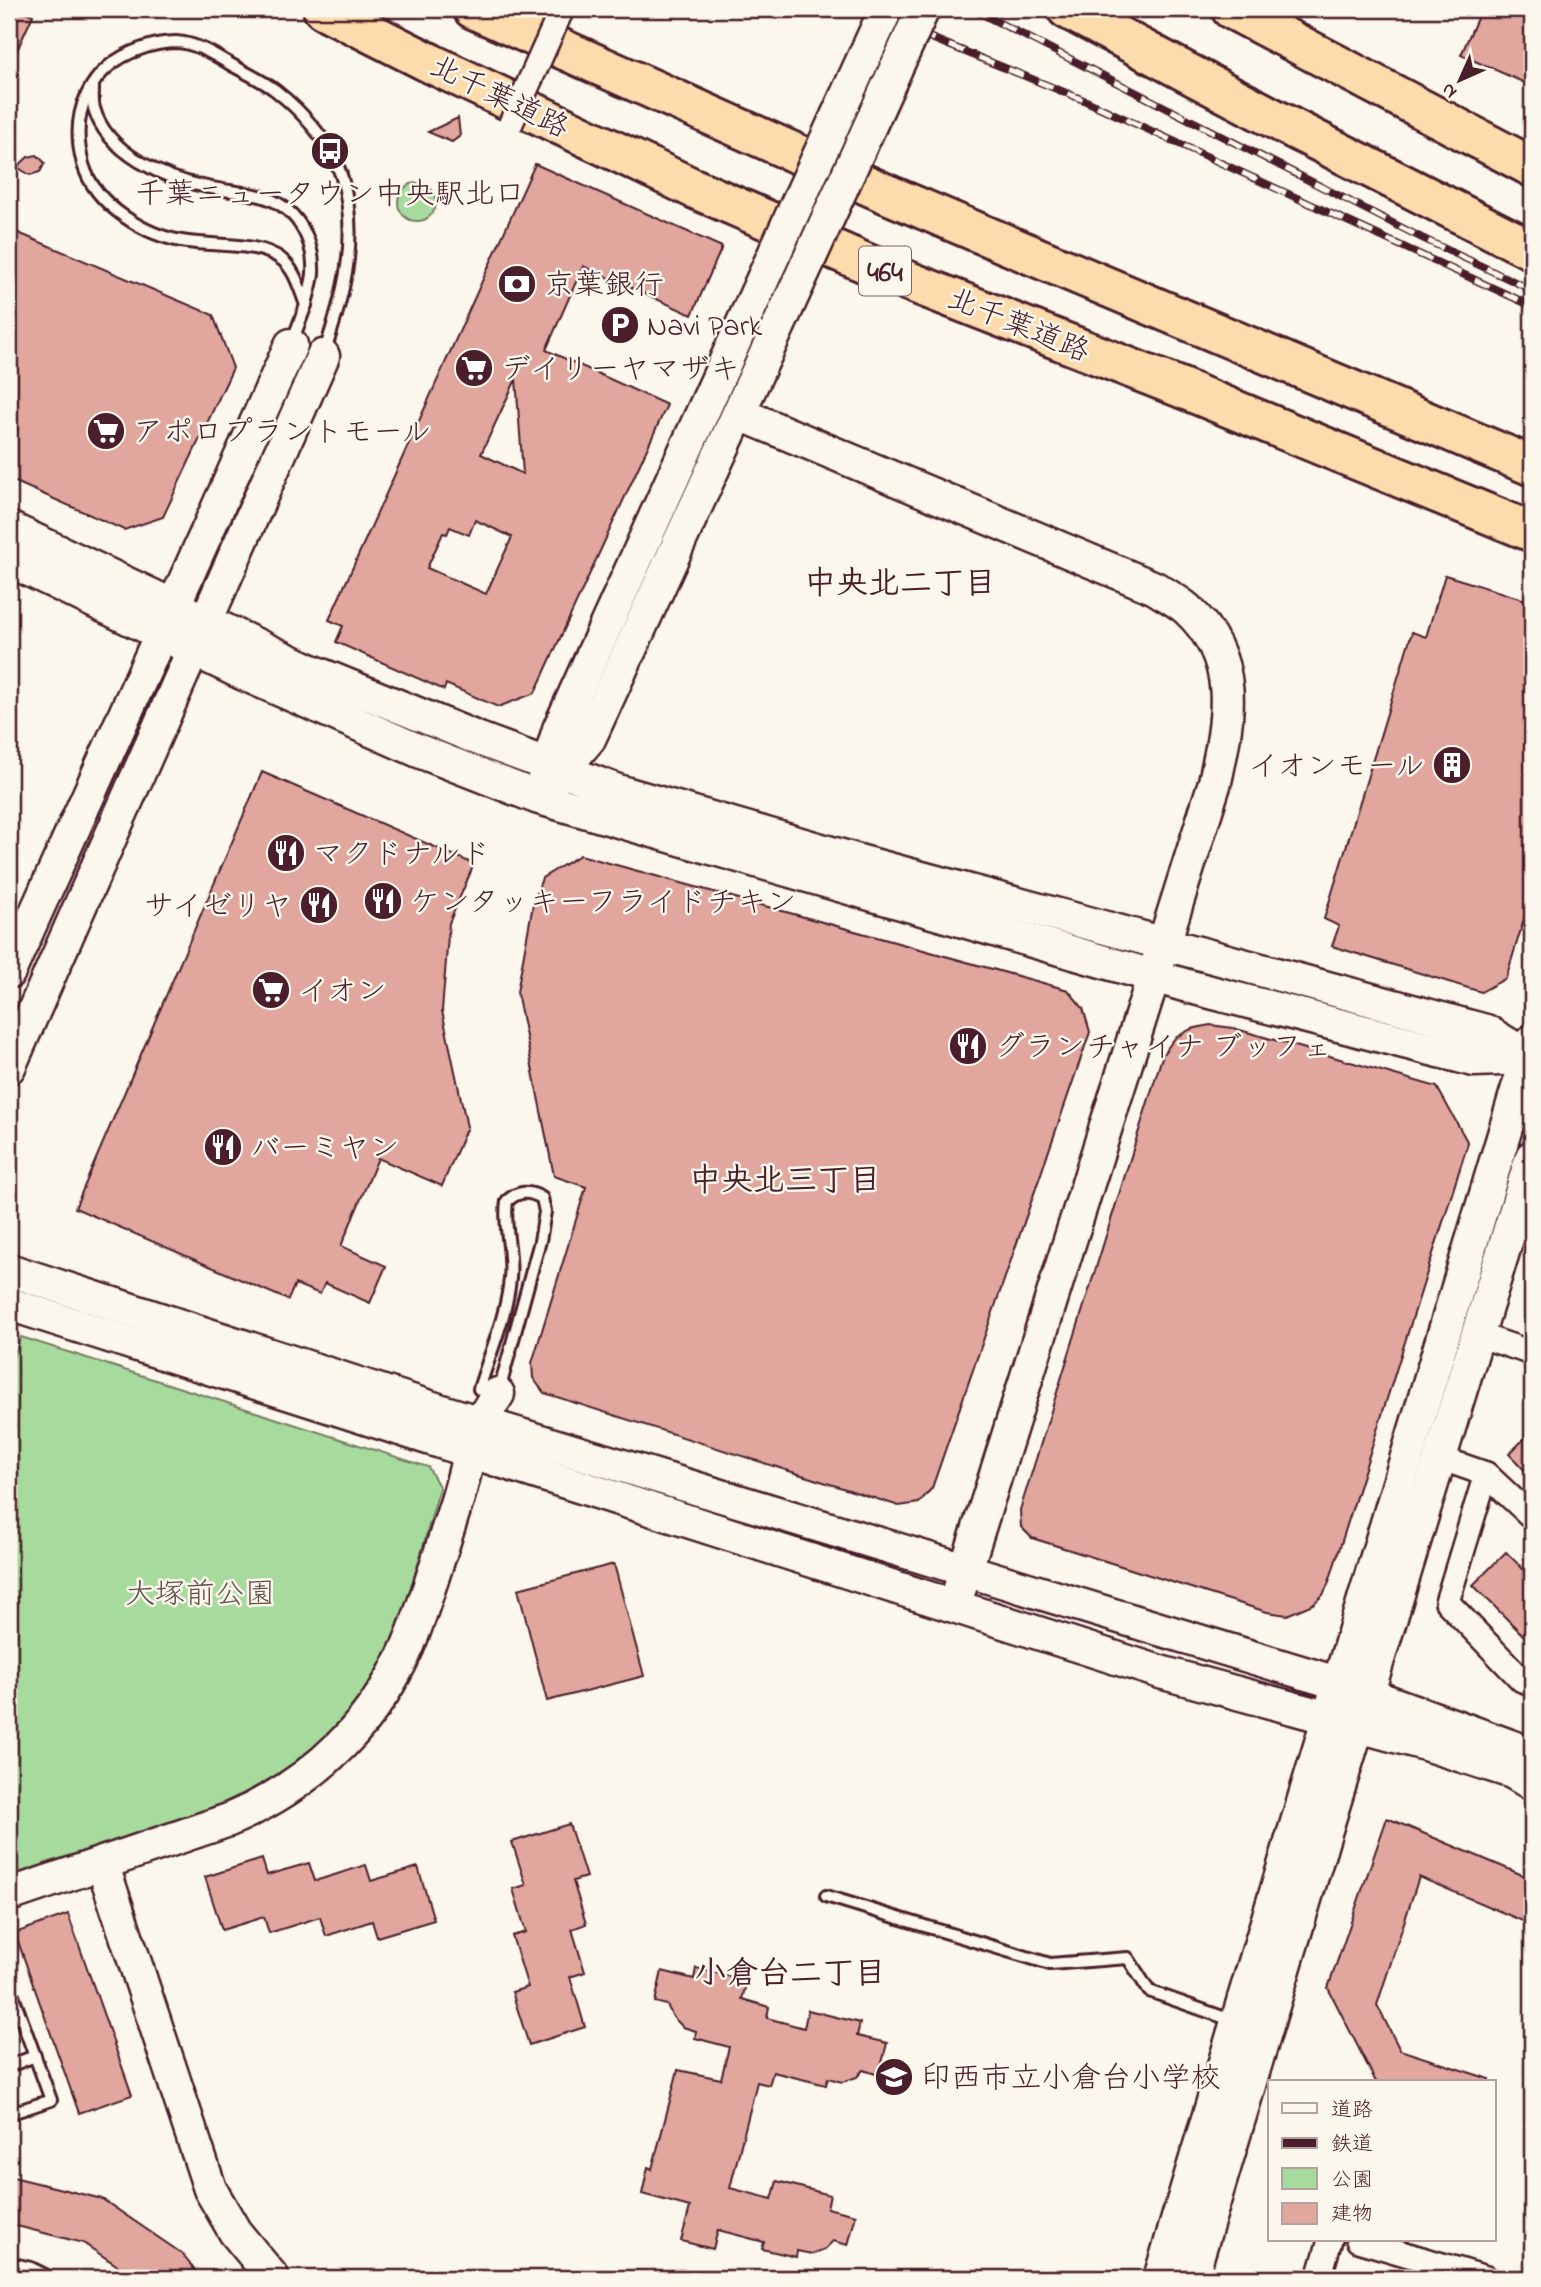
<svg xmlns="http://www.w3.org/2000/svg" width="1541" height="2287" viewBox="0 0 1541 2287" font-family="'Indie Flower','Klee One',sans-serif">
  <rect width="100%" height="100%" fill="#fbf7ec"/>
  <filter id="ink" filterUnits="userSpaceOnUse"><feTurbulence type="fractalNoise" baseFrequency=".0143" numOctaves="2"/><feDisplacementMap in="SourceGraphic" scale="14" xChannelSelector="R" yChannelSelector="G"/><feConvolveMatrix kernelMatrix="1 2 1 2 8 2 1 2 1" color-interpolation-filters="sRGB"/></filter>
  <g filter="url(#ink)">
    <g fill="#a7db9e" stroke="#787d64" stroke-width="2">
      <circle cx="417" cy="202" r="19"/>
      <path d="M21,1337L428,1467L440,1488C424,1539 411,1597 390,1646C355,1725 295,1772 218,1805L9,1876V1368Z"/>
    </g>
    <g fill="#e1a79e" stroke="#4a1f2b" stroke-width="2" fill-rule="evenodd">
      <polygon points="9,9 18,9 33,15 9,68"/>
      <polygon points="1481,9 1532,9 1532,86 1461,55"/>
      <polygon points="458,118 460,136 452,142 428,132"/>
      <polygon points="37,155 45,163 40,172 30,175 17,167 28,157"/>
      <path d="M535,164L722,247L692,315L583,266L546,350L667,405L535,693L498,707L446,684L444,690L336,642L343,626L329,620ZM516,379L523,474L481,454ZM475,520L512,537L486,594L427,568L443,533L447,534L450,527L469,535Z"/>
      <polygon points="9,229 213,315 233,368 163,517 124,530 9,479"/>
      <polygon points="1445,575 1532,602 1532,893 1506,978 1481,992 1332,946 1339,926 1324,919 1412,632 1426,637"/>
      <polygon points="262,772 474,864 449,923 442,1011 467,1127 442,1186 378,1158 341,1246 386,1266 370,1303 325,1283 320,1294 295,1284 288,1300 75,1208"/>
      <polygon points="580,855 1068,990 1083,1008 1090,1032 932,1488 919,1503 899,1506 544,1393 533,1378 532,1363 586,1187 554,1176 517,992 533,904 542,878"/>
      <polygon points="1210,1025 1233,1028 1437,1087 1468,1143 1329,1582 1323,1595 1313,1604 1287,1615 1267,1612 1032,1538 1021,1527 1020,1510 1163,1054 1175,1038 1191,1029"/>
      <polygon points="1532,1431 1532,1478 1509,1454"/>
      <polygon points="1506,1552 1532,1578 1532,1644 1473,1585"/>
      <polygon points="614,1564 644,1676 547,1701 518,1589"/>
      <polygon points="1387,1818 1532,1879 1532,1925 1419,1877 1377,2005 1400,2050 1489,2079 1488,2082 1376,2082 1328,1988"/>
      <polygon points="569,1824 586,1877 573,1881 586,1924 572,1929 585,1972 570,1977 585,2027 529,2045 512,1992 528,1987 512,1936 526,1932 513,1889 526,1885 512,1842"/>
      <polygon points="262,1859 267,1875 309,1863 315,1881 366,1865 371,1881 418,1867 434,1920 377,1937 372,1921 326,1936 320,1917 269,1933 264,1917 222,1930 205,1877"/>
      <polygon points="68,1914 132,2095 79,2113 15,1933"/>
      <polygon points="696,1968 747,1981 742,1999 769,2007 767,2018 804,2028 808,2010 860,2023 857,2036 887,2043 879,2075 863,2070 857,2077 842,2082 828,2078 826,2085 773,2072 769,2085 757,2082 730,2188 772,2199 777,2181 830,2195 827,2208 856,2215 848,2245 833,2241 825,2249 812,2254 797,2251 796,2257 762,2249 764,2242 718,2230 713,2249 681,2241 690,2207 642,2194 648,2167 652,2169 678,2070 721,2079 729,2047 695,2038 696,2031 683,2027 673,2017 667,2005 655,2002 662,1971 694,1979"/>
      <polygon points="9,2176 102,2199 181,2253 201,2278 136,2278 83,2243 9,2224"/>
    </g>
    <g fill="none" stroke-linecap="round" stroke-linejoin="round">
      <g stroke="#4a1f2b" stroke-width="16">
        <g id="lane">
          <path d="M93,87C93,94 92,102 94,108C106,153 165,179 207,187C225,191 243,192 260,196C295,205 315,238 313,274C312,284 308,295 306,305"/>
          <path d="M292,342L306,305C300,290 295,269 281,259C260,242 215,246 188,242C147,237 95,206 83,164C69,113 89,67 140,49C151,45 164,42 176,42C196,43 213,54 230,64C244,72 262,80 275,90C302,111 333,145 342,178C360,240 343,295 324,354"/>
          <path d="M479,1389C490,1353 507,1315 510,1278C513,1252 503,1227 507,1201C518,1191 528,1190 542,1198L545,1212L540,1241L499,1391"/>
          <polyline points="826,1896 1050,1964 1128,1958 1149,1991 1234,2021"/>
          <polyline points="9,1985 51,2100 9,2114"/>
          <polyline points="9,2066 35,2056"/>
          <polyline points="9,2263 31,2268 51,2278"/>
        </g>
      </g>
      <g stroke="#4a1f2b" stroke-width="28">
        <g id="street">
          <polyline points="1478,1335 1532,1353"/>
          <polyline points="1440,1458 1486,1474"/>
          <polyline points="1532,1517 1486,1474 1447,1602 1522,1680 1532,1683"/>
          <polyline points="1358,2240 1486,2278"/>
          <polyline points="1319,2278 1330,2240"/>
        </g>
      </g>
      <g stroke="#4a1f2b" stroke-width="37">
        <g id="secondary">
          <path d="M740,414L1155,588C1166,595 1178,601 1187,609C1241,659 1229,717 1215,782L960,1588"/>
          <polyline points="9,528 307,669 479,739 618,791 859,861 1486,1031 1532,1059"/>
          <polyline points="9,560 242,673 419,751 539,798 1191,987 1474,1060 1527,1058"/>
          <polyline points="551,783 589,739 808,262"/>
          <polyline points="542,786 559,729 776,250"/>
          <polyline points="9,972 291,345"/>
          <polyline points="9,1067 323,356"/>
          <polyline points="9,1270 445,1412 1337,1683 1532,1754"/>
          <polyline points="9,1304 1160,1672 1425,1744 1512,1772 1532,1784"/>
          <polyline points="102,1863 210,2189 235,2232 273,2278"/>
          <path d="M9,1895L229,1820C315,1783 381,1719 414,1631C430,1589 442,1546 456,1504C465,1477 469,1446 481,1422C486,1412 492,1403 498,1394"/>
          <polyline points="1160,2278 1532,1041"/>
          <polyline points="1191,2278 1331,1813 1532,1157"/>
        </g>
      </g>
      <g stroke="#4a1f2b" stroke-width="44">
        <g id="highway">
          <polyline points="323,9 432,64 693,188 893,275 1179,387 1532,532"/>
          <polyline points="473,9 887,194 1532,466"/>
          <polyline points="1067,9 1290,127 1532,250"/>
          <polyline points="1231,9 1532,167"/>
        </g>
      </g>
      <use href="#lane" stroke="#fbf7ec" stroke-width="10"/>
      <use href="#street" stroke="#fbf7ec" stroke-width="23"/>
      <use href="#secondary" stroke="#fbf7ec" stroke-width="32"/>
      <use href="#highway" stroke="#fcdcac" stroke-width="38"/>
      <g stroke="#4a1f2b" stroke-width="8">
        <g id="rail">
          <polyline points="860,9 1086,101 1532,306"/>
          <polyline points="972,9 1422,238 1532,290"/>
        </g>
      </g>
      <use href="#rail" stroke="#fbf7ec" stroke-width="5" stroke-dasharray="16" stroke-linecap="butt"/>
      <g stroke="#4a1f2b" stroke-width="28" stroke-linecap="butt">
        <polyline id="street-bridge" points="511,123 562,9"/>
      </g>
      <g stroke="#4a1f2b" stroke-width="37" stroke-linecap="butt">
        <g id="secondary-bridge">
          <polyline points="776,250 886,9"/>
          <polyline points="808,262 923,9"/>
        </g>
      </g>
      <use href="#street-bridge" stroke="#fbf7ec" stroke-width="23"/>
      <use href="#secondary-bridge" stroke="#fbf7ec" stroke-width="32"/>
    </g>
  </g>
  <defs>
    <g id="bus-disc" transform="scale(2.0125)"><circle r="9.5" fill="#4a1f2b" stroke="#fbf7ec"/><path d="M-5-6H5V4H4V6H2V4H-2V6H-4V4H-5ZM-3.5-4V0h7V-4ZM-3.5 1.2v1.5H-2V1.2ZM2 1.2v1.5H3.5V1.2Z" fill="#fff"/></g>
    <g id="bank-disc" transform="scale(2.0125)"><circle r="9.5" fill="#4a1f2b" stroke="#fbf7ec"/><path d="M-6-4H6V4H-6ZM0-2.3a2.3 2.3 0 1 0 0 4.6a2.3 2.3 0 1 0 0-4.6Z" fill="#fff"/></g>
    <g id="parking-disc" transform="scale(2.0125)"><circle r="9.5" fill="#4a1f2b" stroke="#fbf7ec"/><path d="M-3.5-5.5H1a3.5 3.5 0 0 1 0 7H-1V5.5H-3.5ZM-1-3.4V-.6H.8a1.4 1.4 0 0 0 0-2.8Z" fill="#fff"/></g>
    <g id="supermarket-disc" transform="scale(2.0125)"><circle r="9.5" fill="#4a1f2b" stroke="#fbf7ec"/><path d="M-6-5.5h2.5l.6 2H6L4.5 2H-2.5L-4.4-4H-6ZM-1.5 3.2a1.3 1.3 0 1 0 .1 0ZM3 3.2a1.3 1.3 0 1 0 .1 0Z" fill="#fff"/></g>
    <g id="building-disc" transform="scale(2.0125)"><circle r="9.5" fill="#4a1f2b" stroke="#fbf7ec"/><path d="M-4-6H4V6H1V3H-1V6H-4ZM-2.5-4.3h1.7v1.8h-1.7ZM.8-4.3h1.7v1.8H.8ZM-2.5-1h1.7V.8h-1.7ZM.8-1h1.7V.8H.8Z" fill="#fff"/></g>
    <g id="restaurant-disc" transform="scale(2.0125)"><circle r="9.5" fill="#4a1f2b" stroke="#fbf7ec"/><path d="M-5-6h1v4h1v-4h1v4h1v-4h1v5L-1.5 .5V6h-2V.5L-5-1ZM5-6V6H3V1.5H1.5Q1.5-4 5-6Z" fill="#fff"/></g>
    <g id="school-disc" transform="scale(2.0125)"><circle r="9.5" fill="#4a1f2b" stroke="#fbf7ec"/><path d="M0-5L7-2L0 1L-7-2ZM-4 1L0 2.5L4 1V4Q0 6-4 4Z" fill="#fff"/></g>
  </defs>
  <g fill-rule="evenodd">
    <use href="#bus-disc" x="330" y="151"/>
    <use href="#bank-disc" x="517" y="284"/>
    <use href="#parking-disc" x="620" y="325"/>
    <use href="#supermarket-disc" x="474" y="368"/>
    <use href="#supermarket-disc" x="106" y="431"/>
    <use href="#building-disc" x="1452" y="765"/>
    <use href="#restaurant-disc" x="286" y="853"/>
    <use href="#restaurant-disc" x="383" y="901"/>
    <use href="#restaurant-disc" x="319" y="905"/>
    <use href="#supermarket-disc" x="271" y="990"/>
    <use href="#restaurant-disc" x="968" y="1046"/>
    <use href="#restaurant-disc" x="223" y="1147"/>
    <use href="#school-disc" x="894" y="2077"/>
  </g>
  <g text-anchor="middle" stroke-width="5" stroke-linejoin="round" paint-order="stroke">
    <rect fill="#fbf7ec" stroke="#7f6065" stroke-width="2" x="859" y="246.5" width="52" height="49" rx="5"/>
    <g font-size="28" font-weight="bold" fill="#4a1f2b">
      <text x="885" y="281">464</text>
    </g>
    <g font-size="30" fill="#4a1f2b" stroke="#fbf7ec">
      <text transform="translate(500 96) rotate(26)" y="10">北千葉道路</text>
      <text transform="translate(1019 324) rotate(22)" y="10">北千葉道路</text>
    </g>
    <g font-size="30" fill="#4a1f2b" stroke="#fbf7ec" text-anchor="start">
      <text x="330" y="203" text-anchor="middle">千葉ニュータウン中央駅北口</text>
      <text x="544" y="294">京葉銀行</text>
      <text x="647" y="335">Navi Park</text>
      <text x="501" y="378">デイリーヤマザキ</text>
      <text x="133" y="441">アポロプラントモール</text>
      <text x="1425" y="775" text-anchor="end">イオンモール</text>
      <text x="313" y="863">マクドナルド</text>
      <text x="410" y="911">ケンタッキーフライドチキン</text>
      <text x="292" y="915" text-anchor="end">サイゼリヤ</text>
      <text x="298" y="1000">イオン</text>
      <text x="995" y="1056">グランチャイナ ブッフェ</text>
      <text x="250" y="1157">バーミヤン</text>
      <text x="921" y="2087">印西市立小倉台小学校</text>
    </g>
    <g font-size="30" fill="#614e48" stroke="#fbf7ec">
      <text x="200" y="1603">大塚前公園</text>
    </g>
    <g font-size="32" font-weight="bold" fill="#4a1f2b" stroke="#fbf7ec">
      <text x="900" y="593">中央北二丁目</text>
      <text x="785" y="1190">中央北三丁目</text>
      <text x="790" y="1983">小倉台二丁目</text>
    </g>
  </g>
  <rect width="1541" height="2287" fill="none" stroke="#fbf7ec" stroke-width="35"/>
  <rect x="18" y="18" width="1506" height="2252" fill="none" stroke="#4a1f2b" stroke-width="2.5" filter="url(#ink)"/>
  <rect x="1268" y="2080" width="228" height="161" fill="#fbf7ec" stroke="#b4a19f" stroke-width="2"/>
  <rect x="1282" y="2103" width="35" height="10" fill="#fbf7ec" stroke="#b4a19f" stroke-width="2"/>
  <text x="1331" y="2116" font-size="21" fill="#4a1f2b">道路</text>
  <rect x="1282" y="2138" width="35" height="10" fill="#4a1f2b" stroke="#b4a19f" stroke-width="2"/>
  <text x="1331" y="2150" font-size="21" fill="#4a1f2b">鉄道</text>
  <rect x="1282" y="2168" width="35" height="21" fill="#a7db9e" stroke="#b4a19f" stroke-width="2"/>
  <text x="1331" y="2186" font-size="21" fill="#4a1f2b">公園</text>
  <rect x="1282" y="2203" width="35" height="21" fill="#e1a79e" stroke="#b4a19f" stroke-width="2"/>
  <text x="1331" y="2220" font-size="21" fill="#4a1f2b">建物</text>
  <g transform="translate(1460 80) rotate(225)" stroke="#fbf7ec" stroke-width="5" paint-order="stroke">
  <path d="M0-5L12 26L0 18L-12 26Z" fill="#4a1f2b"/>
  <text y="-10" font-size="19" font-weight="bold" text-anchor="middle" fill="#4a1f2b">N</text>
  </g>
</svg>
